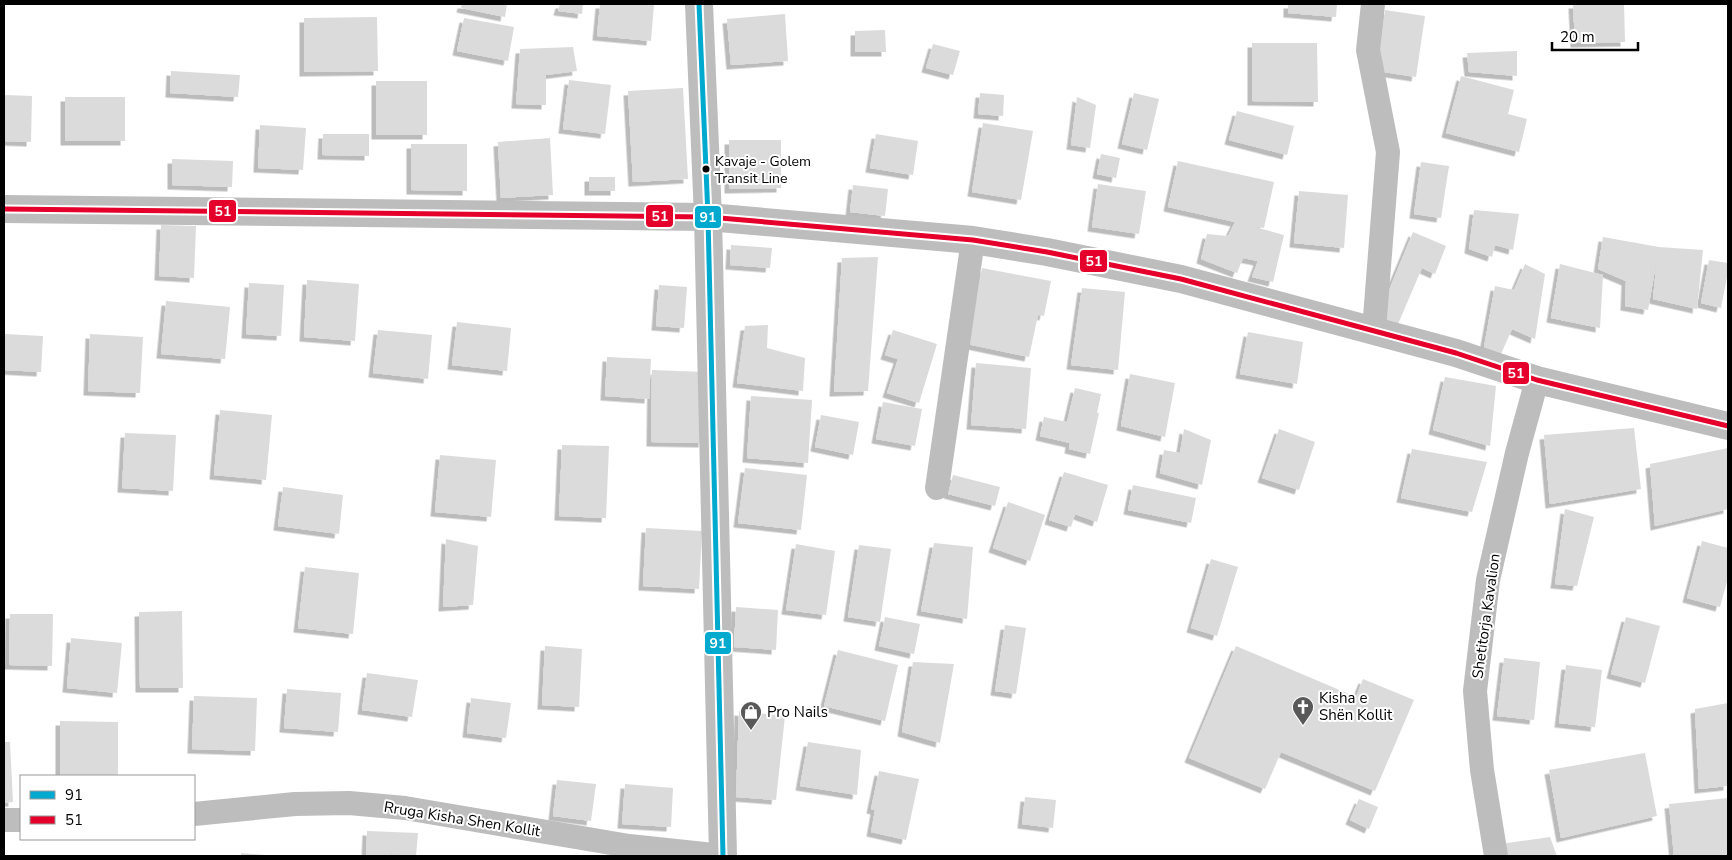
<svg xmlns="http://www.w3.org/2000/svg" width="1732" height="860" viewBox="0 0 1732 860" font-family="'Nunito Sans',sans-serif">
  <defs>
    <filter id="shadow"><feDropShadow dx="-4.5" dy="4.5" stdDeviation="0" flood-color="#0004"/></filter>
  </defs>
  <rect width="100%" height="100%" fill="#fff"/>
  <g fill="#dbdbdb" filter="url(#shadow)">
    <polygon points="462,4 507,4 505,17 461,8"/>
    <polygon points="560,4 583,4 582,14 558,11"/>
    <polygon points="600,4 654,4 651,41 597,36"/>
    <polygon points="1288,4 1337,4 1336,17 1288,13"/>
    <polygon points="1573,4 1624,4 1625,42 1575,43"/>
    <polygon points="1385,10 1425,16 1416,77 1377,71"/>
    <polygon points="785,14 788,61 731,65 727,19"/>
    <polygon points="377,17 378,71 304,72 304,18"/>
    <polygon points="464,18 514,27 508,61 457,51"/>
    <polygon points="885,30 886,52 855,52 855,31"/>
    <polygon points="1252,43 1317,43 1318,102 1252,101"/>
    <polygon points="933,44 960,51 953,75 926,68"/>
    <polygon points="573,47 577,71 546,75 546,105 516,104 520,49"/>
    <polygon points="1517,51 1517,76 1469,72 1467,53"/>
    <polygon points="171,71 240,75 238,97 170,93"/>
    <polygon points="1461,76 1514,90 1508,114 1527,119 1519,152 1446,133"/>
    <polygon points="569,80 611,85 605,134 563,129"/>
    <rect x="376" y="81" width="51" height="54"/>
    <polygon points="683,88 688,179 633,182 628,91"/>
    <polygon points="980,93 1004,95 1003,116 978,114"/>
    <polygon points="1134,93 1159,99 1147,150 1122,144"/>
    <polygon points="4,95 32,96 31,142 4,141"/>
    <rect x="65" y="97" width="60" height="44"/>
    <polygon points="1077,97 1096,105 1090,148 1071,145"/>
    <polygon points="1237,111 1294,126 1287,155 1229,140"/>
    <polygon points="983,123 1033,131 1021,200 972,192"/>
    <polygon points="260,125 306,128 303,170 258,168"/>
    <polygon points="323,134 369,134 369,156 322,155"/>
    <polygon points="876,134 918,141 913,175 870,168"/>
    <polygon points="550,138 553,195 501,198 498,142"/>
    <polygon points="729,140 781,140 781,188 729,189"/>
    <polygon points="411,144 467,144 467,191 411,190"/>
    <polygon points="1101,154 1120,158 1116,178 1097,174"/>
    <polygon points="172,159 233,161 232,187 172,185"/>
    <polygon points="1178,161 1274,182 1264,228 1244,224 1284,235 1273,282 1252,277 1258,261 1243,258 1237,273 1201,259 1207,234 1228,236 1235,222 1168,207"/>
    <polygon points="1421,162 1449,166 1441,218 1414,214"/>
    <rect x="589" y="177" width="26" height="14"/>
    <polygon points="1098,184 1146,191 1139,234 1092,227"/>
    <polygon points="853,185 888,189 885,216 850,212"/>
    <polygon points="1299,191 1348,195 1344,248 1294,243"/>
    <polygon points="1474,210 1519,214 1513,250 1495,245 1492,257 1469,249"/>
    <polygon points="161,225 196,226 194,278 159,276"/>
    <polygon points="1413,232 1446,246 1435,274 1422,268 1398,324 1378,317"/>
    <polygon points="1603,237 1659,247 1703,250 1697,309 1653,299 1657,258 1648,310 1625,306 1626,281 1598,269"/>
    <polygon points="731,245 772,248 770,268 730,265"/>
    <polygon points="878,257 868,391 834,392 842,258"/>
    <polygon points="1709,260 1728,263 1728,272 1721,308 1701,303"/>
    <polygon points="1525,264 1545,274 1535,339 1512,329 1501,354 1484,347 1495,286 1514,290"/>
    <polygon points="1560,264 1603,275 1600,328 1551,318"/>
    <polygon points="982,268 1051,281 1044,316 1038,315 1029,357 967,344"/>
    <polygon points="307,280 359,284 355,341 304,337"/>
    <polygon points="249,283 284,285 281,336 246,334"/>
    <polygon points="659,285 687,287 684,328 656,326"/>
    <polygon points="1082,288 1125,292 1118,370 1071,365"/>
    <polygon points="166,301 230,307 225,359 161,354"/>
    <polygon points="457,322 511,328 507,371 452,365"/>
    <polygon points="768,325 767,348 805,358 803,391 737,383 745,326"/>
    <polygon points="378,330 432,335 428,379 373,373"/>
    <polygon points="893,330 937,344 919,403 887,393 898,359 885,355"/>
    <polygon points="1248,332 1303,342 1297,384 1240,374"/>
    <polygon points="4,334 43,336 41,372 4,370"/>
    <polygon points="90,334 143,337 140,393 88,391"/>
    <polygon points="607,357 651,359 649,399 605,396"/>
    <polygon points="976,363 1031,368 1026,429 971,425"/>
    <polygon points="652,370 704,372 703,443 651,442"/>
    <polygon points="1130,374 1175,383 1165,437 1121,426"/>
    <polygon points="1445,377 1496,386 1490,446 1433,430"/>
    <polygon points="1075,388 1101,394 1097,413 1099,413 1090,454 1069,449 1070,443 1040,436 1044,417 1067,422"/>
    <polygon points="751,396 812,400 808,463 747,458"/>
    <polygon points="883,402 922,409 915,446 876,439"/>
    <polygon points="220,410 272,415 266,480 214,475"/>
    <polygon points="821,415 859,422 853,455 815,447"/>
    <polygon points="1634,428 1641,489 1550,504 1544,435"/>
    <polygon points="1184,429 1211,440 1202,485 1160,473 1164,450 1180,453"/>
    <polygon points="1279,429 1315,442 1299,490 1262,478"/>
    <polygon points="125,433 176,435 173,491 122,488"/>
    <polygon points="562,445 609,446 606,518 559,516"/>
    <polygon points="1728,448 1728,509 1655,526 1650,464"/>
    <polygon points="1412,449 1487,462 1472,512 1401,498"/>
    <polygon points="440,455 496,460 491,517 435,512"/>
    <polygon points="745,468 807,475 801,530 738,523"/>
    <polygon points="1064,472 1108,485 1097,522 1075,514 1071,527 1049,520"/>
    <polygon points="953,475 1000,487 995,506 948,494"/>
    <polygon points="1133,485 1196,498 1191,523 1128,510"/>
    <polygon points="283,487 343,495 339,534 278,526"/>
    <polygon points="1008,502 1045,515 1030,561 993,548"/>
    <polygon points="1565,509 1594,517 1577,586 1555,584"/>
    <polygon points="646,528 702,531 699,589 643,586"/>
    <polygon points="446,539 478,546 473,605 443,607"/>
    <polygon points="1702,541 1728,548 1728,578 1720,607 1687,598"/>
    <polygon points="934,543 973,547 967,619 921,611"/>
    <polygon points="796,544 835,551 826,615 786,610"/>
    <polygon points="859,545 891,549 880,622 848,617"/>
    <polygon points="1211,559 1238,567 1217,636 1191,628"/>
    <polygon points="305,567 359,573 353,634 298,628"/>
    <polygon points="736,607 778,610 776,650 734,647"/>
    <polygon points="182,611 183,688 140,688 139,612"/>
    <polygon points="10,614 53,614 52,666 9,665"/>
    <polygon points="885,617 920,624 914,654 879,646"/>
    <polygon points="1626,617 1660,626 1645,683 1611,674"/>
    <polygon points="1005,625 1026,628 1016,694 995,691"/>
    <polygon points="71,638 122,643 117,693 67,688"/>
    <polygon points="545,646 582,649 579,707 542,705"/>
    <polygon points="1236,646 1356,697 1363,679 1414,700 1375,791 1281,752 1265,789 1189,758"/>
    <polygon points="838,650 898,665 885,721 824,706"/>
    <polygon points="1504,658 1540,662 1534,720 1497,716"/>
    <polygon points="913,662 954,664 940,743 902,732"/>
    <polygon points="1566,665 1602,670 1595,727 1559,723"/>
    <polygon points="367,673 418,680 412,717 362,710"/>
    <polygon points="287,689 341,693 338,732 284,728"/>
    <polygon points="194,696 257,698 255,751 192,749"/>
    <polygon points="471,698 511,703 506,738 467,733"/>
    <polygon points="1728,703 1728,786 1699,789 1695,709"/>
    <polygon points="739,711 785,716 776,800 736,797"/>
    <polygon points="60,721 118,722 118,776 60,776"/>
    <polygon points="4,742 10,742 13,802 4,803"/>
    <polygon points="808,742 861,750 857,795 800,786"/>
    <polygon points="1645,753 1657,816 1561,838 1549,770"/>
    <polygon points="879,771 919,779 906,840 871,832 875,810 871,809"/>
    <polygon points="557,780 596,784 591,821 553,816"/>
    <polygon points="625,784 673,788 671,827 622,824"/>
    <polygon points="1025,797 1056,800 1053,828 1022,824"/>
    <polygon points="1728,798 1728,856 1674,856 1669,804"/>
    <polygon points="1359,799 1378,807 1369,829 1350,820"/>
    <polygon points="367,831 418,833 416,856 390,854 389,856 366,856"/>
    <polygon points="1550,837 1557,856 1503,856 1500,844"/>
    <polygon points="241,853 265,855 265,856 241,856"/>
  </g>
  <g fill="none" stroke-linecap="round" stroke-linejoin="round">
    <g stroke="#bdbdbd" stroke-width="24">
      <polyline points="1373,4 1368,50 1388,152 1374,330"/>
      <polyline points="937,488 973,240"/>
      <polyline points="194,814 295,804 349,803 405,808 629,846 723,856"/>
      <polyline points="4,820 21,820"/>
      <polyline points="1496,856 1482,770 1475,691 1488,580 1517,453 1537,380"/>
    </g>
    <g stroke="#bdbdbd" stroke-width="28">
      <polyline points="699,4 708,217 723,856"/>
      <polyline points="4,209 708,217 973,240 1047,252 1181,279 1456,353 1537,380 1728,426"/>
    </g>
    <g stroke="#fff" stroke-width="9">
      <polyline id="bus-1" points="699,4 708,217 723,856"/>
    </g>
    <g stroke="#fff" stroke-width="9">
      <polyline id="bus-2" points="4,209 708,217 973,240 1047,252 1181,279 1456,353 1537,380 1728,426"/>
    </g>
    <use href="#bus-1" stroke="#00a9ce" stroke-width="5"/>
    <use href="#bus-2" stroke="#e4002b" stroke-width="5"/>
  </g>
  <defs>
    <g id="church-pin" transform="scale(1.125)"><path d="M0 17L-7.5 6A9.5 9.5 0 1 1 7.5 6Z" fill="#595959" stroke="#fff"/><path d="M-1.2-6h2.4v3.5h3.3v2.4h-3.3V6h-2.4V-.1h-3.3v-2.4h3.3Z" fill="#fff"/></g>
    <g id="shop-pin" transform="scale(1.125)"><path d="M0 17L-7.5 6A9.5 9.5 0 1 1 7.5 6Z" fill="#595959" stroke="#fff"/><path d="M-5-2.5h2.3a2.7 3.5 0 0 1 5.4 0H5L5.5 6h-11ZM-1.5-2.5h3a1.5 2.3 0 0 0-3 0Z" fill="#fff"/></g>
  </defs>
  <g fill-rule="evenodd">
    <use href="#church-pin" x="1303" y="707"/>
    <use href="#shop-pin" x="751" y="712"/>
  </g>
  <circle fill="#000" stroke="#fff" stroke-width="2" cx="706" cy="169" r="4.5"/>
  <g text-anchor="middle" stroke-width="4" stroke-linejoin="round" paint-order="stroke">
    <g font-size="14" fill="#000" stroke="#fff" text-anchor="start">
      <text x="715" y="166">Kavaje - Golem<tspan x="715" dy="17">Transit Line</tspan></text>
    </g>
    <g font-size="15" fill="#000" stroke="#fff">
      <text transform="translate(1486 616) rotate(-82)" y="5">Shetitorja Kavalion</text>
      <text transform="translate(462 819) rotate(9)" y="5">Rruga Kisha Shen Kollit</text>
    </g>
    <g font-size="15" fill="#000" stroke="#fff" text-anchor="start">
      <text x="1319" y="703">Kisha e<tspan x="1319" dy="17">Shën Kollit</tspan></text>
      <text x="767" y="717">Pro Nails</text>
    </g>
  </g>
  <g stroke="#fff" stroke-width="2">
    <rect x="208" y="199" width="29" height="24" rx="5" fill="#e4002b"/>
    <rect x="645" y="204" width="29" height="24" rx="5" fill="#e4002b"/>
    <rect x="694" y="205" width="28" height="24" rx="5" fill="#00a9ce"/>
    <rect x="1079" y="249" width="29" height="24" rx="5" fill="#e4002b"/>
    <rect x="1502" y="361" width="28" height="24" rx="5" fill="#e4002b"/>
    <rect x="704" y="631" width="28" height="24" rx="5" fill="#00a9ce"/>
  </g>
  <g font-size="14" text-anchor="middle" font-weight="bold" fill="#fff">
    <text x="223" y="216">51</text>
    <text x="660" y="221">51</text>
    <text x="708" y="222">91</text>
    <text x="1094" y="266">51</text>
    <text x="1516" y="378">51</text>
    <text x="718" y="648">91</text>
  </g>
  <rect width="1732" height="860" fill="none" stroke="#000000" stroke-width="10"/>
  <rect x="20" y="775" width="175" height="65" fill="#ffffff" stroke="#999999"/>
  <rect x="30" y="791" width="25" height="8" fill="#00a9ce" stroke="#999999"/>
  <text x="65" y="800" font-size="15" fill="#000000">91</text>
  <rect x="30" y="816" width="25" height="8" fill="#e4002b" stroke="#999999"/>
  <text x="65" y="825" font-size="15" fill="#000000">51</text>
  <path d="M1552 42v8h86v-8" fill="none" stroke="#000000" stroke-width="2.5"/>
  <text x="1560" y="42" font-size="15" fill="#000000" stroke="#ffffff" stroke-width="4" paint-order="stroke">20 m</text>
</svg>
